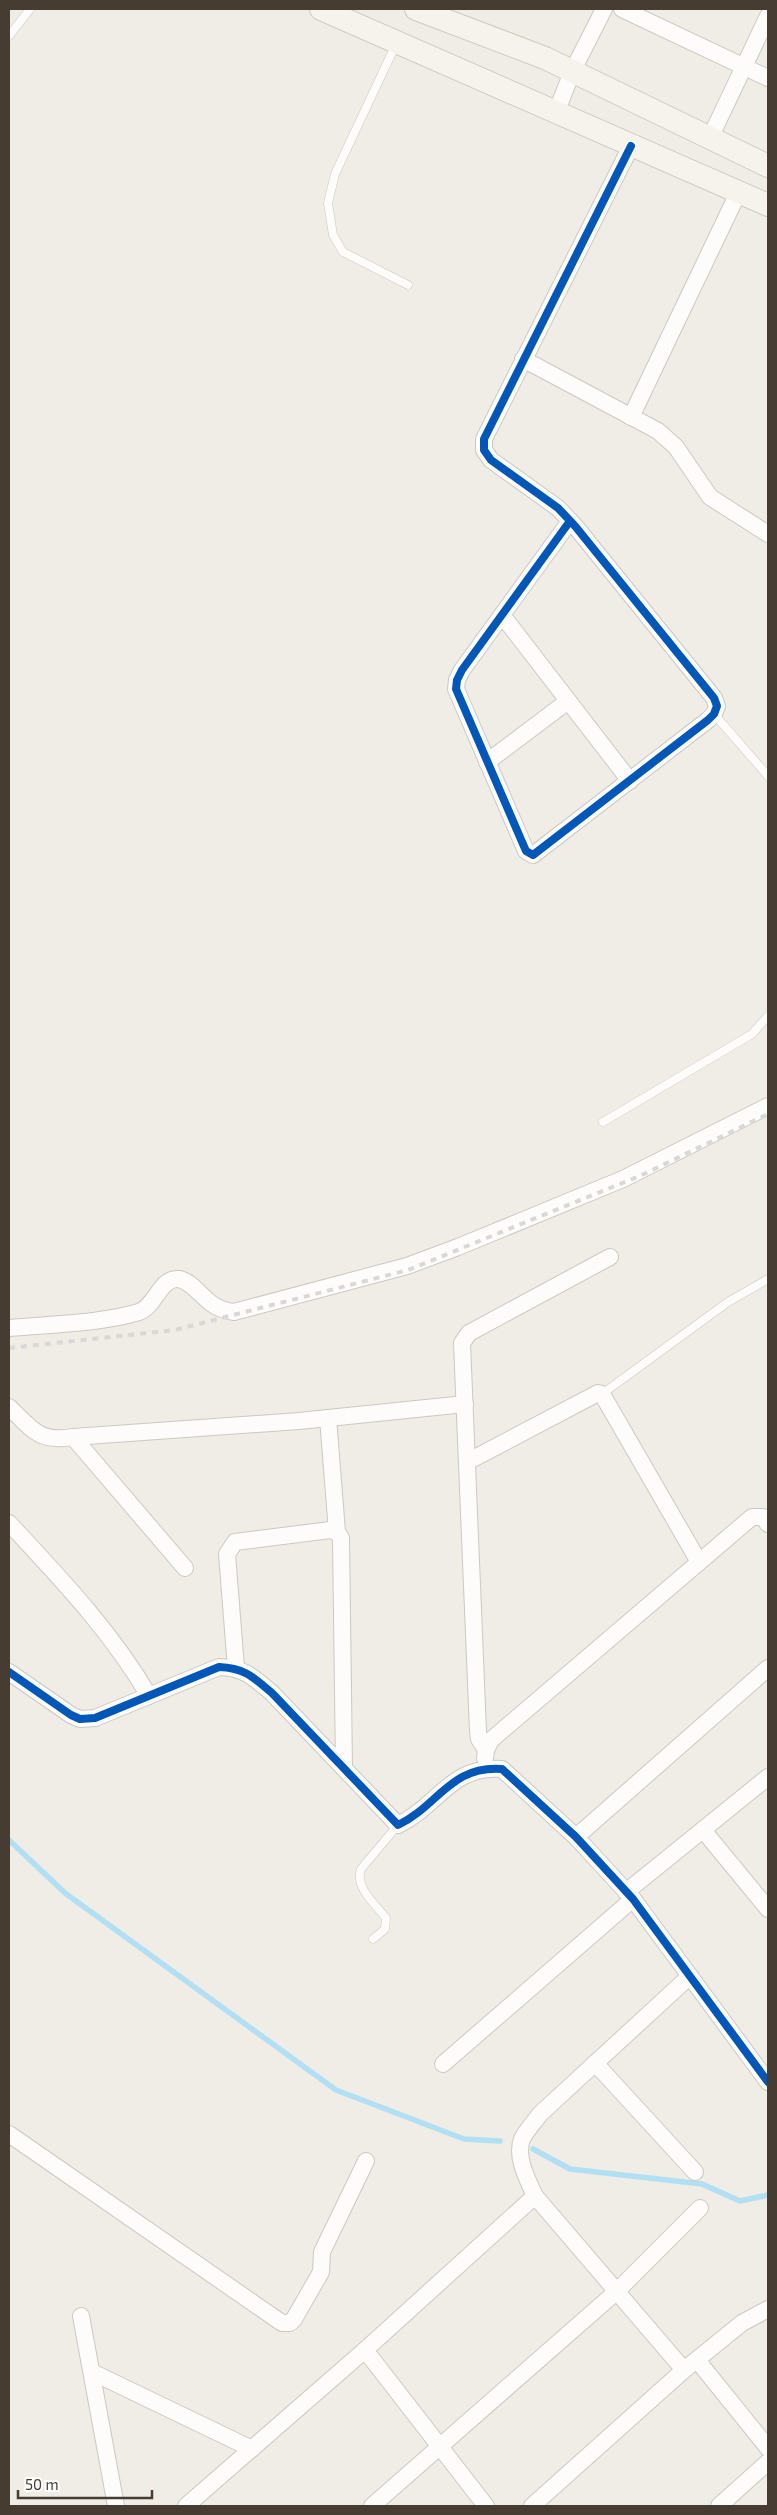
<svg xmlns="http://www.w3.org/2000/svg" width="777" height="2515" viewBox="0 0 777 2515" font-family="'Exo 2',sans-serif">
  <rect width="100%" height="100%" fill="#f0ece6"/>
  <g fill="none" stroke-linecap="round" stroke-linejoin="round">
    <g stroke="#b1dff3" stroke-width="5.5">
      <polyline points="9,1840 65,1893 336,2090 464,2139 500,2141"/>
      <polyline points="533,2149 570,2169 702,2184 740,2201 768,2195"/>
    </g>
    <g stroke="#ccc8c2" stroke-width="9">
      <g id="service">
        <polyline points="9,36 30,9"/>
        <polyline points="396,44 335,174 328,203 333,235 343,252 408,285"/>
        <polyline points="714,714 768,776"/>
        <polyline points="603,1122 752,1034 768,1016"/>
        <polyline points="602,1394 728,1302 768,1279"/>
        <path d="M373,1939L385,1929L386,1918C376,1905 354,1887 361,1869L398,1825"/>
      </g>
    </g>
    <g stroke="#ccc8c2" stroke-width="18">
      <g id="minor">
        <polyline points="622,9 768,78"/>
        <polyline points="556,113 572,72 604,9"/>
        <polyline points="710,138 768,16"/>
        <polyline points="523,359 658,431 676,447 710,497 768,534"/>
        <polyline points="631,417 739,191"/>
        <polyline points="570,521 462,670 457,680 456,689 526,851 533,855 708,720 714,714 717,706 714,698 575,526 558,508 491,460 484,450 484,439 631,146"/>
        <polyline points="502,615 630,781"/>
        <polyline points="487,762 568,701"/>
        <path d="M9,1328C51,1324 98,1324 139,1312C156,1306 160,1277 179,1279C191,1281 202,1297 212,1304C219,1309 226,1311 234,1312L407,1266L458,1247L623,1179L768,1106"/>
        <path d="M9,1407C32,1429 39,1443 73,1437L299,1421L465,1404"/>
        <polyline points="328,1418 337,1532"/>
        <polyline points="73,1437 185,1568"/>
        <polyline points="467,1462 598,1393 602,1394 699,1562"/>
        <path d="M9,1523C60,1578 111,1631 149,1696"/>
        <polyline points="236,1668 227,1554 235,1542 330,1530 337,1532 341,1538 344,1768"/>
        <path d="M9,1672L71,1715L80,1719L95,1718L219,1667C245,1668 253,1677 272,1693L398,1825C438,1806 451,1765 502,1769L576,1837L633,1899L768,2082"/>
        <polyline points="486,1750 479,1739 478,1731 462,1343 469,1333 610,1257"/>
        <polyline points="485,1758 486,1750 491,1740 752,1517 763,1517 768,1524"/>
        <polyline points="703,1830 768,1909"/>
        <polyline points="576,1837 768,1668"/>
        <polyline points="626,1892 768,1777"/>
        <polyline points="595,2063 695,2172"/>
        <polyline points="443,2064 633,1899"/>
        <polyline points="9,2134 282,2323 290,2323 294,2319 321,2272 322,2252 366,2161"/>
        <polyline points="81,2316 116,2506"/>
        <polyline points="365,2350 486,2506"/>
        <polyline points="697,2360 768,2448"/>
        <path d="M684,2370L535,2196C528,2180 515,2158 522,2139C526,2131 535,2121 540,2114L690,1976"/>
        <polyline points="92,2372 252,2449"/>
        <polyline points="186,2506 365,2350 535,2196"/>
        <polyline points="372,2506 616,2292 700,2208"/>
        <polyline points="532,2506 684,2370 742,2323 768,2309"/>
        <polyline points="719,2506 768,2462"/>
      </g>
    </g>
    <g stroke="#d1cabd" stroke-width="24">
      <g id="secondary">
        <polyline points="321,9 768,205"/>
        <polyline points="416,9 545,58 768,166"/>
      </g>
    </g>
    <use href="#service" stroke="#fdfcfb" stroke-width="8"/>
    <use href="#minor" stroke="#fdfcfb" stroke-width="16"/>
    <use href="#secondary" stroke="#f6f3ed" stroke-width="22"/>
    <polyline stroke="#d8d8d7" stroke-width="4" stroke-dasharray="6 6" stroke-linecap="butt" points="9,1348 175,1330 408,1270 642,1175 768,1114"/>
    <g stroke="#fff" stroke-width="11">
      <g id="cycleway">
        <polyline points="570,521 462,670 457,680 456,689 526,851 533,855 708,720 714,714 717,706 714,698 575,526 558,508 491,460 484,450 484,439 631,146"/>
        <path d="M9,1672L71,1715L80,1719L95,1718L219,1667C245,1668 253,1677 272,1693L398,1825C438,1806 451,1765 502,1769L576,1837L633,1899L768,2082"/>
      </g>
    </g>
    <use href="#cycleway" stroke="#0057b8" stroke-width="8"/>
  </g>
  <rect width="777" height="2515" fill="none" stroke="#463c32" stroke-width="20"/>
  <path d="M18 2490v8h134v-8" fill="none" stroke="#463c32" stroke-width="2.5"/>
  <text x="25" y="2490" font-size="15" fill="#463c32" stroke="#ffffff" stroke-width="4" paint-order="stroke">50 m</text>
</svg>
